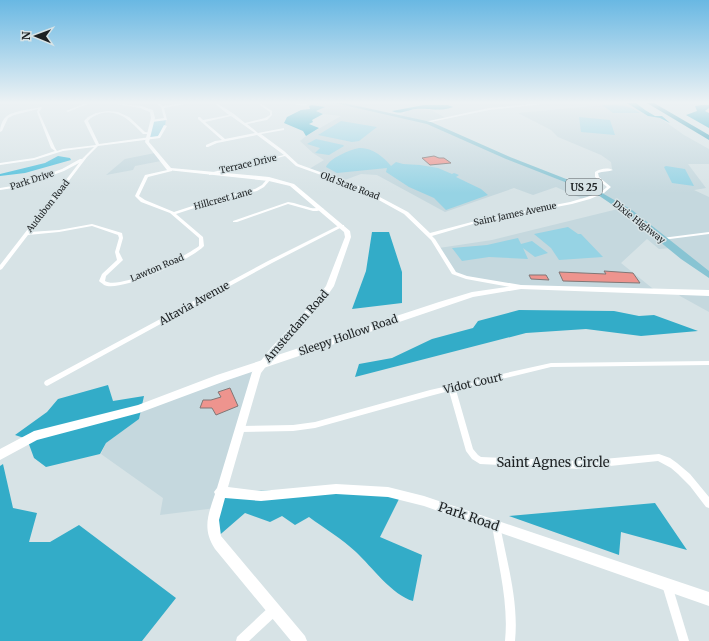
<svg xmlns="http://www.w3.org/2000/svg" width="709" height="641" viewBox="0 0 709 641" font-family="Merriweather,serif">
  <rect width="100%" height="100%" fill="#d7e3e6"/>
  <g fill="#c5d8de">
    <polygon points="311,103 337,103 401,116 407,111 417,109 431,110 446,118 428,122 489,150 600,194 609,187 595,174 602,170 612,169 611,162 601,155 558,137 551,130 518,113 627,103 648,116 660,118 684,135 709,149 709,164 688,164 706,188 694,190 709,197 709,275 672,248 659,249 647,239 621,263 657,292 521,287 457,275 439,248 492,240 622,208 600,194 583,199 556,187 533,195 514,188 445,212 377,175 361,174 342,181 309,169 324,160 313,153 300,141 306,136 341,116 323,114 316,111 324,107 308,104"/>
    <polygon points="155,153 161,161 135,166 133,170 106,175 125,159"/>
    <polygon points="677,292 709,293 709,312 680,296"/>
    <polygon points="263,364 216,508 160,515 163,498 101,454 106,443 139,419 141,408"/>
  </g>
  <g fill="#96d3e4">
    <path d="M602,105C616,105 628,104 640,113H613Z"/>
    <polygon points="579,117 610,120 615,135 581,132"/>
    <polygon points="166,119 165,126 157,138 147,137 152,121"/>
    <polygon points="341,121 377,127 359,141 352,142 318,135"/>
    <polygon points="316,139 343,145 344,146 329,155 315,153 320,148 307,144"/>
    <path d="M359,148C371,147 383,156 391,166L396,162L403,164L420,165L438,168L452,174L454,173L459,175L456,177L481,189L488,195L446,210L434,198L409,187L386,172L387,168L337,173L326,167C330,158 349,150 359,148Z"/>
    <polygon points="666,166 685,169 694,186 672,183 664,167"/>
    <polygon points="568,227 578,234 581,234 603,257 559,260 551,248 534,234"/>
    <polygon points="518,238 521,244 532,241 548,253 535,257 523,248 528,259 489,257 462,261 452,248 487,245"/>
  </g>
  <g fill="#33acc8">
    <polygon points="627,103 636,103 645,110 655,116 662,116 670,123 660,118 648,116"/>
    <polygon points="312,105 325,107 316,111 323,114 312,120 313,122 309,124 319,128 306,136 303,131 284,123 287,117 301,110 310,109 309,106"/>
    <path d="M424,105H448L453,107C441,112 428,108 416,109C407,110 401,115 392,111Z"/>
    <polygon points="701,105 709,105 709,108 705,111 709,113 709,128 686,115 697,111 695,106"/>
    <polygon points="372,232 389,232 402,272 402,303 352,309 366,271"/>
    <polygon points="519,310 614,311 639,316 654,315 698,331 641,336 586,329 526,333 355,377 359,364 392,358 432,339 473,328 478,321"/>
    <polygon points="108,385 113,401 144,396 139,419 106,443 100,454 46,467 34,458 27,439 15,435 47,412 58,399"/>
    <polygon points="3,464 13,508 37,513 29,542 50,542 79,525 176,598 142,641 0,641 0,466"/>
    <path d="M336,489L401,495L380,537L422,555L413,601C392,595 372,567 356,552C342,539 324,528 309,517L295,525L282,516L270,522L245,513L215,539L220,492Z"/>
    <polygon points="655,503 687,550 621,532 619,555 509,516"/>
  </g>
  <polygon fill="#4abedb" points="58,156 70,158 71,160 25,173 0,176 0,174 45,163"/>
  <g fill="#ee948e" stroke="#817776">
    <polygon points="434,156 439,158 444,158 451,163 430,165 422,158"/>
    <polygon points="604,271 633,273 640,283 563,281 559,272 606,274"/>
    <polygon points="529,275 546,275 549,280 531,279"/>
    <polygon points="230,388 238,406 216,415 212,408 200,408 203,400 211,400 221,397 218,392"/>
  </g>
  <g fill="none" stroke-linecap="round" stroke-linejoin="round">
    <g fill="#fff" fill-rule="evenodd">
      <polygon points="86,103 90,103 68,112 66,111"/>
      <polygon points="156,103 159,103 163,106 182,103 190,103 164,108 167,120 152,122 151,120 164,118 161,107"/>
      <path d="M214,103H217L234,114L245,123L265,118L270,115V112L257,103H260L272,111V115L267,120L247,124L258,133L284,128V130L261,134L284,151L298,164L359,186L408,212L430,233L483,219L570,202L587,197L601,192L607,187L595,177V172C600,169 607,167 613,170C609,172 603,171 598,173L599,177L611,187L604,193L590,199L572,204L483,221L432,236L435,239L456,272L467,276L521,285L524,287L521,289L466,279L452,274L431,240L404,214L357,188L296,166L285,156L209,175V173L284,155L257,135L217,143L208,147H206V145L215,141L222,140L198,119V117H200L203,120L229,115ZM231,116L255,133L225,139L205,122Z"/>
      <polygon points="291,103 303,104 312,103 303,106"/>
      <polygon points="379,103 401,103 400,104"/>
      <polygon points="540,103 552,103 489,110 426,123 424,122 489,108"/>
      <path d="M41,107L42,108L39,112L55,148L57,151L63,149L96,145L84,121L88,117L96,113L108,111L118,112L129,117L145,132L151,133L149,134H143C130,121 121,110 102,113C96,115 91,117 88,121L99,144L158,136L164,125L167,126L160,138L98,146L87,157L30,232L59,230L92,224L122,233L123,238L119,252L123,260L106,276L105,281C120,291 186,256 199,246V238L170,213L141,202L135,196L145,175L172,169V171L148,177L139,196L145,200L174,212L220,197L255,189L262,185L268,178L271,179L264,187L257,191L222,199L176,214L203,237L204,246C192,259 121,293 104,285C103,284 100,282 99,281L102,274L117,260L115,252L119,238L118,235L92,226L59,232L28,235L2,269L0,270V265L79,163L64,171L20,187L0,190V188L18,185L62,169L80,159H82L94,147L63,151L34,160L0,165V163L34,158L55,151L51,148L37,112L38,109L14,115L8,118L2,131L0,132C0,127 2,120 6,117C11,111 33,109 41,107Z"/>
      <path d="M288,202C296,203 303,206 311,208C316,209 320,207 324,209L317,211H313L288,204L237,222H233V221Z"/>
      <polygon points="340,225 344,225 344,226 272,263 49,385 47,386 45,385 44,383 45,381 268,261"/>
      <polygon points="709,232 709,234 662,240 660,239 662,238"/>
      <polygon points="709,361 709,365 551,367 456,390 473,449 478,455 481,457 581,461 659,454 670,458 677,463 690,474 709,497 709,508 706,507 690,486 678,474 671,468 658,461 581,469 480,464 472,459 466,451 449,391 430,396 315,428 293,431 240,432 237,431 236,429 237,427 240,426 293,425 315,422 430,390 551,363"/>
      <path d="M496,521L499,522L500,525C507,563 519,602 515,641H505C509,602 498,564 492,525L493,522Z"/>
      <polygon points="667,580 670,582 672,585 689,641 679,641 662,585 664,582"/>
      <polygon points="274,605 278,606 279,610 278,614 249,641 236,641 237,637 270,606"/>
    </g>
    <path fill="#fff" fill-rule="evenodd" d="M111,103L141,106L153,110L155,118L149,142L171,168L269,177L294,184L350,231L351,237L334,286L323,302L277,352L261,373L228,487L261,491L336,484L388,487L424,496L709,592V606L424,506L388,497L336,494L261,501L225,498L219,520L221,536L305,636L307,641H291L215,549C202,529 208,515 215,494L214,492L217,488L252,372L271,348L317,298L326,286L345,237L344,232L290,186L269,181L167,170L145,142L151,118L150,112L140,108Z"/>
    <polygon fill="#fff" fill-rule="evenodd" points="521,285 709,290 709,296 521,289 473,297 225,381 139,413 37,440 0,460 0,449 34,431 138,405 217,375 439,302 472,292"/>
    <polygon fill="#88c4d3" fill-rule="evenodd" points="335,103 344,103 431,122 510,157 602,193 632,210 709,271 709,278 681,259 626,214 598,195 506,159 427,124"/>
    <polygon fill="#389db6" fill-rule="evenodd" points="647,103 654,103 709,135 709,140"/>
  </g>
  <linearGradient id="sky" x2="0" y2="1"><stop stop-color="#69b8e3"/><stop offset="0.53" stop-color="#edf2f4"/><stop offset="1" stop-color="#edf2f4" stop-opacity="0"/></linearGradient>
  <rect width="709" height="193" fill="url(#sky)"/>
  <g text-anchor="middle" stroke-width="3" stroke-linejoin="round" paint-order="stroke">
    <g font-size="9" fill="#1d2123" stroke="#d7e3e6">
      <text transform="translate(248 164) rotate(-13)" y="3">Terrace Drive</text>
      <text transform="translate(32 180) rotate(-18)" y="3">Park Drive</text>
      <text transform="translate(350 186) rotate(21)" y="3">Old State Road</text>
      <text transform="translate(223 199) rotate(-15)" y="3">Hillcrest Lane</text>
      <text transform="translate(48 206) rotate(-52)" y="3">Audubon Road</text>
      <text transform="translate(515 214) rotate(-12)" y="3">Saint James Avenue</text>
      <text transform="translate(639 222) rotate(38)" y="3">Dixie Highway</text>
      <text transform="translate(157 268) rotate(-23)" y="3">Lawton Road</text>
    </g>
    <rect fill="#d7e3e6" stroke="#555b5e" stroke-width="1" x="566" y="179" width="36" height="16" rx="3"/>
    <g font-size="10" font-weight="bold" fill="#1d2123">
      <text x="584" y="191">US 25</text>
    </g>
    <g font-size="11" fill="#1d2123" stroke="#d7e3e6">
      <text transform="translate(194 303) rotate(-29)" y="4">Altavia Avenue</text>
      <text transform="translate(296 326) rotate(-49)" y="4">Amsterdam Road</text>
      <text transform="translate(348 335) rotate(-19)" y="4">Sleepy Hollow Road</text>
      <text transform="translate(473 383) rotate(-13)" y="4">Vidot Court</text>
    </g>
    <g font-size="13" fill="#1d2123" stroke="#d7e3e6">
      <text x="553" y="467">Saint Agnes Circle</text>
      <text transform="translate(469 516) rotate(19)" y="5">Park Road</text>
    </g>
  </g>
  <g transform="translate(36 36) rotate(271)" stroke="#d7e3e6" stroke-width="3" paint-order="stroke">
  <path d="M0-3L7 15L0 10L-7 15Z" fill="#1d2123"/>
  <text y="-6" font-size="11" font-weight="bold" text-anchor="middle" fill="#1d2123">N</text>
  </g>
</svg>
